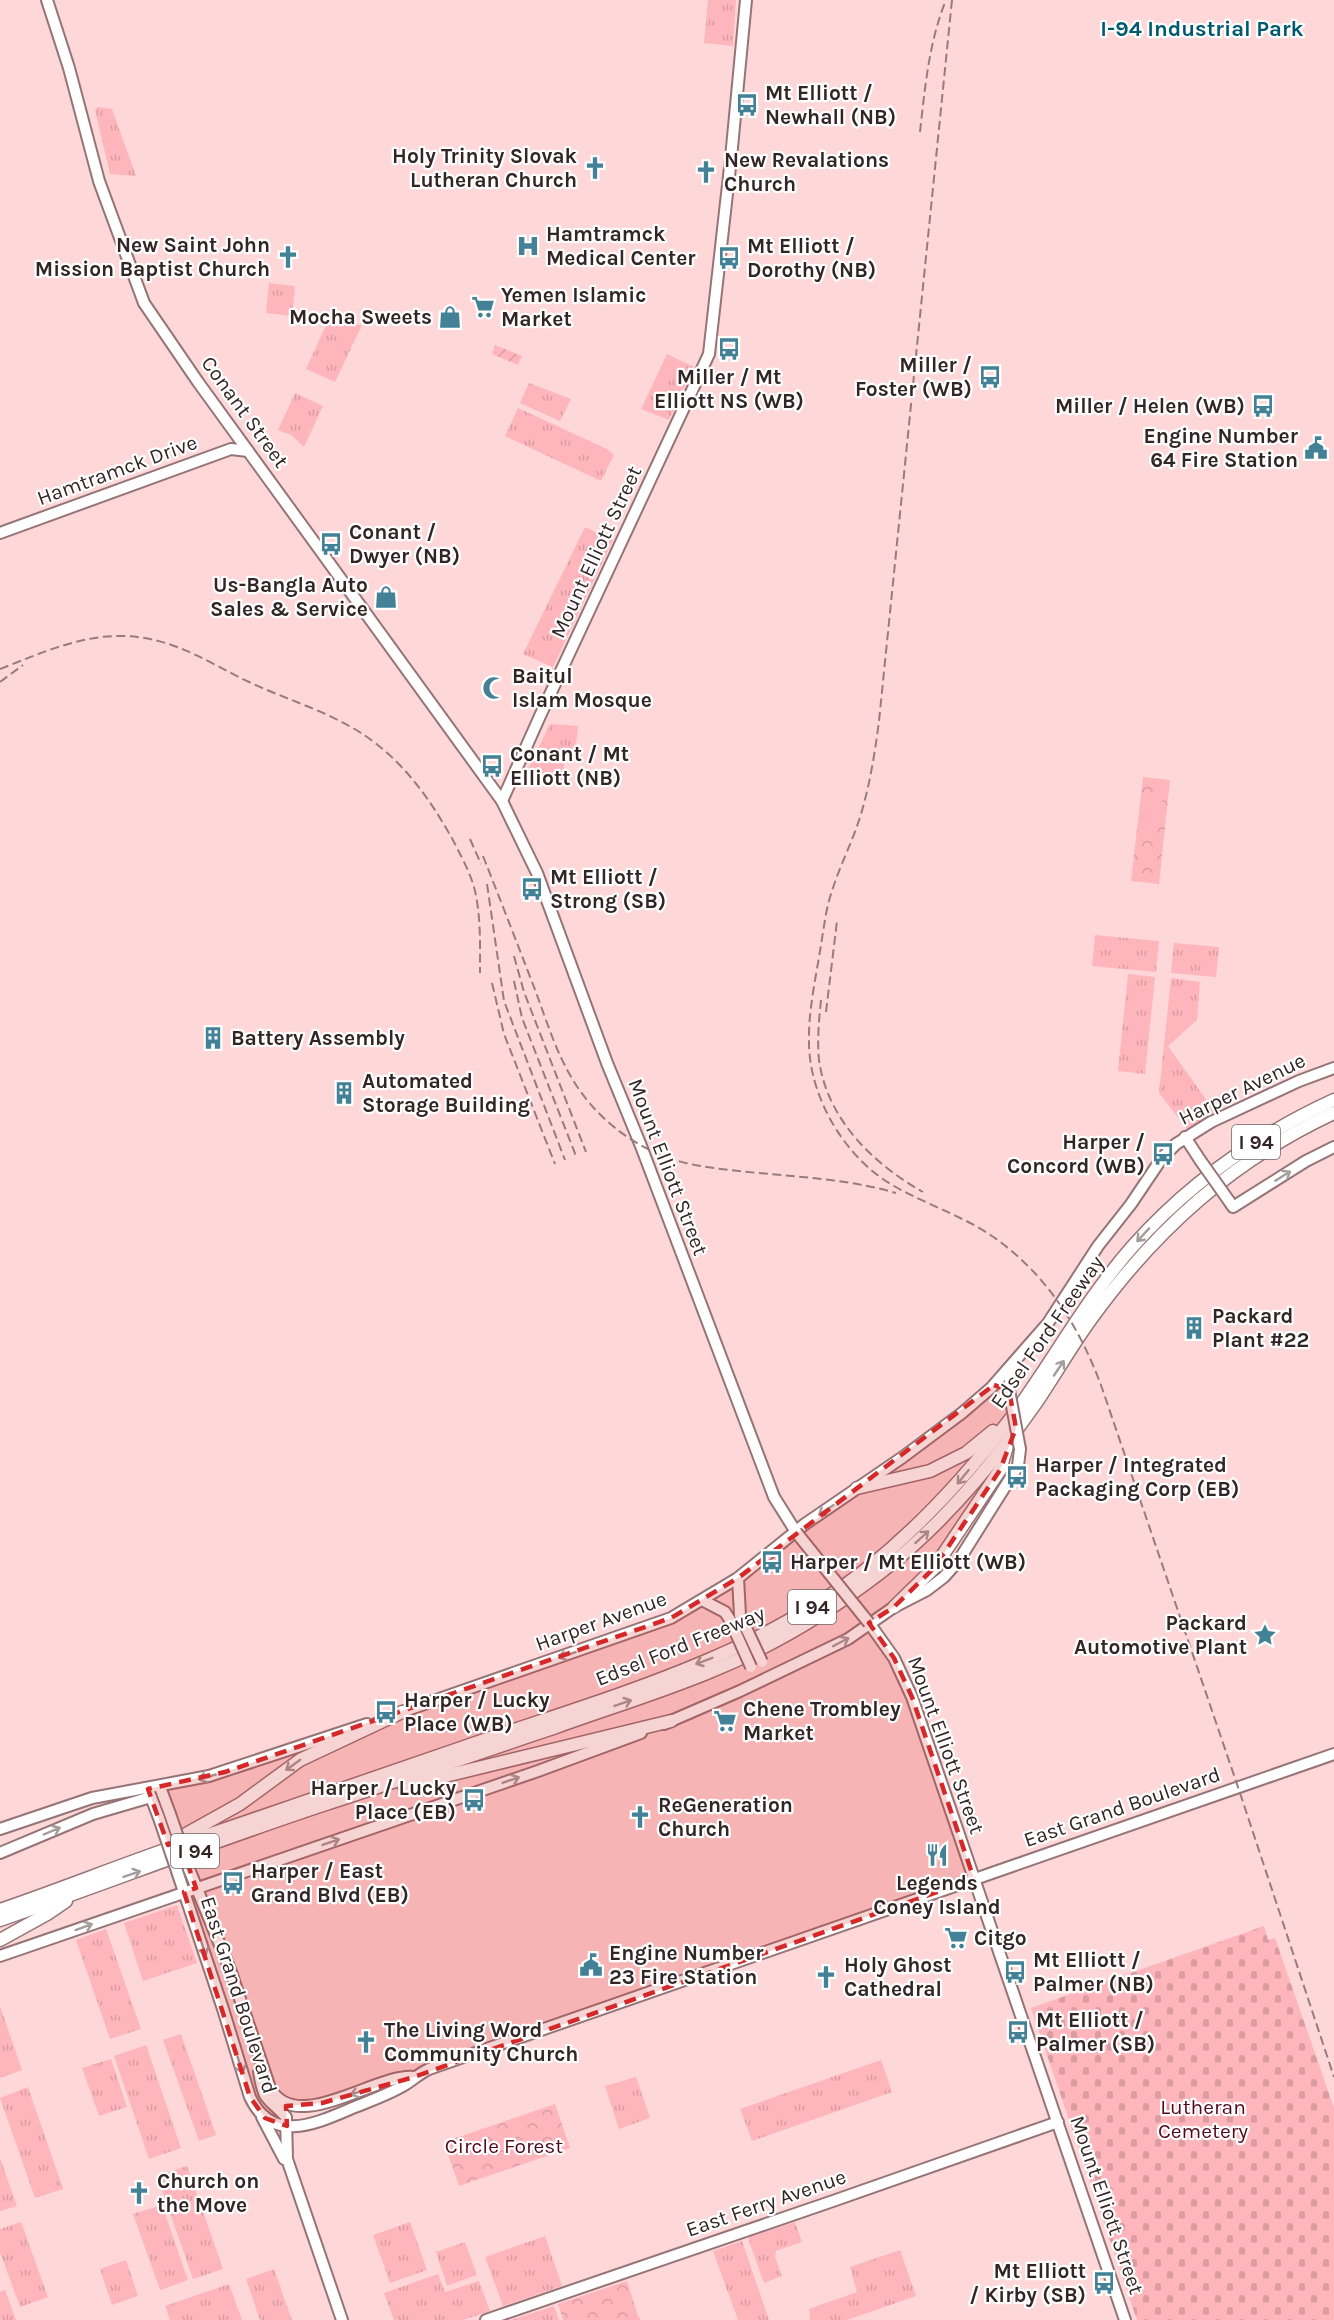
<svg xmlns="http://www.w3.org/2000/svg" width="1334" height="2320" viewBox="0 0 1334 2320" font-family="Karla,sans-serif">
  <defs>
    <pattern id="grass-tufts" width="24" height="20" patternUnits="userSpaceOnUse" patternTransform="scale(1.5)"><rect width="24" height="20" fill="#feb6bc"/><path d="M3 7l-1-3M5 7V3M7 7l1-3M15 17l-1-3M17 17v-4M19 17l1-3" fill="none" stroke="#da9ca1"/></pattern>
    <pattern id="cemetery-stones" width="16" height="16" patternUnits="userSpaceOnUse" patternTransform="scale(1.5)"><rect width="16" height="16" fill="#feb6bc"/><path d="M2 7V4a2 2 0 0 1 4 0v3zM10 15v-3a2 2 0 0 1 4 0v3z" fill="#da9ca1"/></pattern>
    <pattern id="park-crowns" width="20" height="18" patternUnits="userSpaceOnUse" patternTransform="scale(1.5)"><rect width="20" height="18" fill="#feb6bc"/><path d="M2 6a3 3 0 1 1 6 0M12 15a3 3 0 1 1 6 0" fill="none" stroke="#da9ca1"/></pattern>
    <pattern id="garden-furrows" width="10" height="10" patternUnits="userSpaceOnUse" patternTransform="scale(1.5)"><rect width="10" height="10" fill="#feb6bc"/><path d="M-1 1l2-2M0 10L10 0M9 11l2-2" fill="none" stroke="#da9ca1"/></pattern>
  </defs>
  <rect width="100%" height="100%" fill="#fed7d9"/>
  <g fill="url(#grass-tufts)">
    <polygon points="708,0 736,0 733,46 704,43"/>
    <polygon points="98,107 112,109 136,176 110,174 95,110"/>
    <polygon points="269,283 295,286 292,316 266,313"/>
    <polygon points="327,323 362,325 335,382 306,369"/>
    <polygon points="667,354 694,367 669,420 641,409"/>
    <polygon points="529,383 571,399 560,421 520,403"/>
    <polygon points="295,393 323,406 304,447 291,435 278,430"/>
    <polygon points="518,408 607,449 614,455 601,481 505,436"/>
    <polygon points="585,527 613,540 553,667 523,654"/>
    <polygon points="550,724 578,726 575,753 565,753 562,784 522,782"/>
    <polygon points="1095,935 1159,941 1156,972 1092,966"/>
    <polygon points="1174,943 1219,947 1216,977 1171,973"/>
    <polygon points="1128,974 1155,977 1145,1074 1118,1071"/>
    <polygon points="1171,978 1200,982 1197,1020 1168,1046 1215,1112 1188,1130 1159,1093"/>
    <polygon points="177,1905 197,1963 143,1981 124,1923"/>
    <polygon points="106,1929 141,2029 110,2039 76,1940"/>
    <polygon points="0,2006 22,2070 0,2078"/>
    <polygon points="181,2034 216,2135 199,2141 163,2040"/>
    <polygon points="146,2045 181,2148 149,2159 114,2056"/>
    <polygon points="111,2059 127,2107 99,2116 82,2068"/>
    <polygon points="881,2060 892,2092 752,2141 740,2109"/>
    <polygon points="636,2077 650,2118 619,2129 605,2086"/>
    <polygon points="28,2087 63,2189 35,2198 0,2098"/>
    <polygon points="0,2158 17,2206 0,2211"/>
    <polygon points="187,2166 223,2269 193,2279 157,2176"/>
    <polygon points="162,2205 188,2280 160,2290 133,2214"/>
    <polygon points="21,2222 48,2297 20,2307 0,2252 0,2229"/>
    <polygon points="410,2222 427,2270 390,2283 373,2235"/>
    <polygon points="795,2222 802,2242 776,2251 775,2257 782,2276 764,2283 749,2241 749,2237"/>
    <polygon points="545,2236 562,2286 503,2306 485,2257"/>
    <polygon points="742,2241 769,2320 738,2320 713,2251"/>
    <polygon points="465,2242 477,2275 447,2286 436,2252"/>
    <polygon points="900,2250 916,2296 847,2320 810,2320 809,2309 857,2292 850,2267"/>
    <polygon points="126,2260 138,2296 112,2305 100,2269"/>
    <polygon points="274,2269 292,2320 260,2320 246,2279"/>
    <polygon points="438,2274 445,2292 479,2281 490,2311 463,2320 394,2320 384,2293"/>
    <polygon points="229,2284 242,2320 170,2320 165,2306"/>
    <polygon points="5,2290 16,2320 0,2320 0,2292"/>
    <polygon points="554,2306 559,2320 511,2320"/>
  </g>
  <polygon fill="url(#cemetery-stones)" points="1264,1926 1268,1940 1275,1938 1334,2108 1334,2320 1137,2320 1031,2008"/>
  <g fill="url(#park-crowns)">
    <polygon points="1143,777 1170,780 1159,884 1131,881"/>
    <polygon points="555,2104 570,2148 459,2186 444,2142"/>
    <polygon points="627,2281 638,2316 641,2320 563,2320 558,2304"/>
  </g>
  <polygon fill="url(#garden-furrows)" points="495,345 522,356 518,365 492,354"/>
  <polygon fill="#feb6bc" points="1146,794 1163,796 1159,827 1142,825"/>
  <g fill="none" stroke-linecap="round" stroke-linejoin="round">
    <g stroke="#967476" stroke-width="14">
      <g id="secondary">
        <polyline points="47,0 69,68 99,181 144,303 198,382 502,801 537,873 607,1063 641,1146 774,1497 796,1532"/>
        <polyline points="0,533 231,449 248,451"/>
        <polyline points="502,801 540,716 709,354 731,158 746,0"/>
        <polyline points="1185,1137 1200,1160"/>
        <polyline points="1229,1201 1233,1207 1306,1161 1334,1147"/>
        <polyline points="1009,1390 1010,1379 1016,1365"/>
        <polyline points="738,1578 740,1615"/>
        <polyline points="702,1600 725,1612 730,1620"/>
        <polyline points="869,1623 894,1658 912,1697 1125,2320"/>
        <polyline points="396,1714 671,1618 738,1578 805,1524 903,1457 962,1413 991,1388 1048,1323 1098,1246 1131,1204 1162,1158 1176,1144 1211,1122 1299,1081 1334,1068"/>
        <polyline points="664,1724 740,1691 848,1639 894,1607 927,1590 944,1577 959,1560 1018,1466 1020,1449"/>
        <polyline points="160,1787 170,1814"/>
        <polyline points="149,1792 159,1818"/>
        <polyline points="0,1829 92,1798 209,1776 367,1724"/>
        <polyline points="0,1853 93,1814 151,1797"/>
        <path d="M189,1869L231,1972L270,2088C296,2136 376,2073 414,2077"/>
        <path d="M178,1874L223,2009L250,2097C273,2146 319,2122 355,2107C372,2100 390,2094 406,2084C414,2079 420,2073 429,2069L1334,1754"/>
        <polyline points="0,1956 538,1771 641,1733"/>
        <path d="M259,2072C264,2103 267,2096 286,2117L287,2159L342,2320"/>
        <polyline points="262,2117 284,2159"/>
        <polyline points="486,2320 833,2201 1058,2122"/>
      </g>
    </g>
    <g stroke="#967476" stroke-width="15">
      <g id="highway">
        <polyline points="857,1488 930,1471 966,1453 993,1431"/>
        <polyline points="894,1607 934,1568 1000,1470 1007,1446"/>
        <polyline points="404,1786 671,1721"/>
        <polyline points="179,1838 240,1804 300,1760 402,1712"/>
        <path d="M0,1910C61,1889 121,1865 182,1844C276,1811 370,1780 464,1747C602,1699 752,1660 868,1568C923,1524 969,1473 1012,1417C1053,1361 1087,1298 1133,1246C1189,1183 1258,1135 1334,1100"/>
        <path d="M0,1920C109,1882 217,1840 326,1804C403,1779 479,1753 556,1727C606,1709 658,1693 707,1673C769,1648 828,1613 881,1572C943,1525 994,1463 1038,1400C1056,1373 1072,1345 1091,1319C1156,1229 1233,1160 1334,1113"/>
        <polyline points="0,1940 47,1914 66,1901"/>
      </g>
    </g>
    <use href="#secondary" stroke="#fff" stroke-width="10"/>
    <use href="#highway" stroke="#fff" stroke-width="12"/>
    <g stroke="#977c7e" stroke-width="2" stroke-dasharray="9 4.5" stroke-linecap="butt">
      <path d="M952,0L879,721C875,752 870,784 861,814C853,841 840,865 832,891C826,908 824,927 821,945C816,977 808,1011 809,1044C810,1099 846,1159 894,1186C929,1206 967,1217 999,1241C1049,1278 1081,1330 1102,1388L1238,1787L1334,2077"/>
      <path d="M920,132C925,87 929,42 946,0"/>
      <path d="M0,669C39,654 80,635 122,636C173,637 205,661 249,682C283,698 320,709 353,728C399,755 428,795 454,842C462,858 471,874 475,891C481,918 480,946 480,973"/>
      <polyline points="0,682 23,665"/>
      <polyline points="470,839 481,864"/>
      <path d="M483,856C500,899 517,943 534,987C545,1016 554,1047 570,1075C596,1121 642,1155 695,1165C762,1177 831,1174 896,1193"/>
      <polyline points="487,884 504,1001 565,1160"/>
      <polyline points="514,956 524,992 586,1152"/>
      <polyline points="514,981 522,1018 576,1156"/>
      <polyline points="492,983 504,1034 555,1164"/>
      <path d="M821,1000C819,1020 817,1040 819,1060C827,1119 873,1164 923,1192"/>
      <polyline points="826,1012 837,921"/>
    </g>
    <g stroke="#967476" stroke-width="14" stroke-linecap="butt">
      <g id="secondary-bridge">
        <polyline points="1200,1160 1229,1201"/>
        <polyline points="1009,1390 1020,1449"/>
        <polyline points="796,1532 869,1623"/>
        <polyline points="740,1615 762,1662"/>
        <polyline points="730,1620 751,1667"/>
        <polyline points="170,1814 189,1869"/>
        <polyline points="159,1818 178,1874"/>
      </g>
    </g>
    <use href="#secondary-bridge" stroke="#fff" stroke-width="10"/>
  </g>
  <defs><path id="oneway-shaft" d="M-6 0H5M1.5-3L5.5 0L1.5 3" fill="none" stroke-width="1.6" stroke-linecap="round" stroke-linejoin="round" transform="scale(1.5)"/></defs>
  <g stroke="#a39d9d">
    <use href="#oneway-shaft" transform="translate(1283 1176) rotate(-32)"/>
    <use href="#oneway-shaft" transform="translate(1143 1235) rotate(133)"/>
    <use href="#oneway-shaft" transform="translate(1059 1368) rotate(-56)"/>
    <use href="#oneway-shaft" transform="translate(963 1477) rotate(129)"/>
    <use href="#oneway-shaft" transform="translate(826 1510) rotate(146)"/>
    <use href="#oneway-shaft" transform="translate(922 1537) rotate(-42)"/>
    <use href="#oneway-shaft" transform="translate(841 1642) rotate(-28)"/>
    <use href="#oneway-shaft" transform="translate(567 1655) rotate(162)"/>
    <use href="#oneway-shaft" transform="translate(704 1661) rotate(159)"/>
    <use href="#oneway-shaft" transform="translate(623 1703) rotate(-19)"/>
    <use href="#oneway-shaft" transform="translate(293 1765) rotate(144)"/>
    <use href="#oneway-shaft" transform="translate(207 1777) rotate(164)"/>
    <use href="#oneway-shaft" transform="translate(511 1780) rotate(-19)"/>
    <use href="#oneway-shaft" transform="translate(52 1831) rotate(-23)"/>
    <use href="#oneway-shaft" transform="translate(331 1842) rotate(-19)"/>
    <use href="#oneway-shaft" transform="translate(132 1874) rotate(-19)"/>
    <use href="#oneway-shaft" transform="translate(84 1927) rotate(-20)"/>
    <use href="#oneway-shaft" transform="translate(203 1947) rotate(72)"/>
    <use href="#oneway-shaft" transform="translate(240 2065) rotate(73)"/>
    <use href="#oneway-shaft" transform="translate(359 2092) rotate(162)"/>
  </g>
  <path fill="#d62828" fill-opacity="0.2" stroke="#d62828" stroke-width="4.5" stroke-dasharray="12 8" stroke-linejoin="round" d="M994,1385L1009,1390L1016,1428L1000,1470L934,1568L894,1607L869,1623L894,1658L912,1697L974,1879L414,2077L322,2103L286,2106L287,2126L265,2118L250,2097L184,1892L196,1888L179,1839L168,1845L148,1789L225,1772L671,1618L738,1578Z"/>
  <defs>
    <g id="bus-bare" transform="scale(1.8)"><path d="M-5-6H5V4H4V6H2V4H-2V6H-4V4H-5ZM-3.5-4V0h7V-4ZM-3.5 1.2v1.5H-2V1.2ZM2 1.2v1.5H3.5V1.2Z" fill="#438197" stroke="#fff" stroke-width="2.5" paint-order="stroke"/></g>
    <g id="church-bare" transform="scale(1.8)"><path d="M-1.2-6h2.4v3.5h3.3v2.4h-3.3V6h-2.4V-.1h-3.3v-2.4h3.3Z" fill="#438197" stroke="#fff" stroke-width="2.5" paint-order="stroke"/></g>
    <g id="hospital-bare" transform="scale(1.8)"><path d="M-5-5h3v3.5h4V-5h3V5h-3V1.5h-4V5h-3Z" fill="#438197" stroke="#fff" stroke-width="2.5" paint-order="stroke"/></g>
    <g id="supermarket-bare" transform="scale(1.8)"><path d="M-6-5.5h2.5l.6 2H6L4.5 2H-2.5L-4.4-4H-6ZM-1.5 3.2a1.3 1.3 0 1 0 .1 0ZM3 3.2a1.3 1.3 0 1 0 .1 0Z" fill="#438197" stroke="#fff" stroke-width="2.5" paint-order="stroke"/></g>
    <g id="shop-bare" transform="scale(1.8)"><path d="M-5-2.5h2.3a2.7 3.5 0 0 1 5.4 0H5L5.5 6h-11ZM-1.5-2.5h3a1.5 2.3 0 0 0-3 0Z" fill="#438197" stroke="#fff" stroke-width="2.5" paint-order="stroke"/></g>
    <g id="civic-bare" transform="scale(1.8)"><path d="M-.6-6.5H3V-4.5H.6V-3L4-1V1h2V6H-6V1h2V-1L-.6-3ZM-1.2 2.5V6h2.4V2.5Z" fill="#438197" stroke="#fff" stroke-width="2.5" paint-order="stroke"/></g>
    <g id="mosque-bare" transform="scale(1.8)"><path d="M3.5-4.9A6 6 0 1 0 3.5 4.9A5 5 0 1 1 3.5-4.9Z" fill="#438197" stroke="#fff" stroke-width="2.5" paint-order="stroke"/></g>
    <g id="building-bare" transform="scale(1.8)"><path d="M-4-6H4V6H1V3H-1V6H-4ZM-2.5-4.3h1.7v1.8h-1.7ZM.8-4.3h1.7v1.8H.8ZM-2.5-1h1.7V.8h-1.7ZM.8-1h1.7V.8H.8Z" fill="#438197" stroke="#fff" stroke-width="2.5" paint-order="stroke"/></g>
    <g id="sight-bare" transform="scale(1.8)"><path d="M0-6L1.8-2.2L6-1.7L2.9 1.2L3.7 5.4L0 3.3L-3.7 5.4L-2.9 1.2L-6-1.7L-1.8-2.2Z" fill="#438197" stroke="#fff" stroke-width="2.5" paint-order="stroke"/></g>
    <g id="restaurant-bare" transform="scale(1.8)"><path d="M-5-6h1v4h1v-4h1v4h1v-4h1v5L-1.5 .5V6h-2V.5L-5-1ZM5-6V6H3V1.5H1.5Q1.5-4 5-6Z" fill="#438197" stroke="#fff" stroke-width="2.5" paint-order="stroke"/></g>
  </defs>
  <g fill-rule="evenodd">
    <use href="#bus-bare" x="747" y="105"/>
    <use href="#church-bare" x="595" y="168"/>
    <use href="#church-bare" x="706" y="172"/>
    <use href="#hospital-bare" x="528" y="246"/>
    <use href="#church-bare" x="288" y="257"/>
    <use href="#bus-bare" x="729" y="258"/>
    <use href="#supermarket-bare" x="483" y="307"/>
    <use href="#shop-bare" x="450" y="317"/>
    <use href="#bus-bare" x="729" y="349"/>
    <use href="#bus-bare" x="990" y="377"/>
    <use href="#bus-bare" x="1263" y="406"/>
    <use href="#civic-bare" x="1316" y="448"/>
    <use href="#bus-bare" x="331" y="544"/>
    <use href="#shop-bare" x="386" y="597"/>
    <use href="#mosque-bare" x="494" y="688"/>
    <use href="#bus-bare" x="492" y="766"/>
    <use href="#bus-bare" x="532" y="889"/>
    <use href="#building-bare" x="213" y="1038"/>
    <use href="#building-bare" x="344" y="1093"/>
    <use href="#bus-bare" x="1163" y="1154"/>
    <use href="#building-bare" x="1194" y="1328"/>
    <use href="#bus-bare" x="1017" y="1477"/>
    <use href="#bus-bare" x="772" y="1562"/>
    <use href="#sight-bare" x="1265" y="1635"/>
    <use href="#bus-bare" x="386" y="1712"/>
    <use href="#supermarket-bare" x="725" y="1721"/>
    <use href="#bus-bare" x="474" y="1800"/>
    <use href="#church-bare" x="640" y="1817"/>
    <use href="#restaurant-bare" x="937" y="1855"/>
    <use href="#bus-bare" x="233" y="1883"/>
    <use href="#supermarket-bare" x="956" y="1938"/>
    <use href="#civic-bare" x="591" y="1965"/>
    <use href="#bus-bare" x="1015" y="1972"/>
    <use href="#church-bare" x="826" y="1977"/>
    <use href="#bus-bare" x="1018" y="2032"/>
    <use href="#church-bare" x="366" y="2042"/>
    <use href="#church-bare" x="139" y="2193"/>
    <use href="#bus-bare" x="1104" y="2283"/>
  </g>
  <g text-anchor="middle" stroke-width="4.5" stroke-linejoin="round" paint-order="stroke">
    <g fill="#fff" stroke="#706667" stroke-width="1.5">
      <rect x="1232" y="1125" width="48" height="34" rx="4.5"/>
      <rect x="788" y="1590" width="48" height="34" rx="4.5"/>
      <rect x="171" y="1834" width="48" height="34" rx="4.5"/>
    </g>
    <g font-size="20" font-weight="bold" fill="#332526">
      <text x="1256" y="1149">I 94</text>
      <text x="812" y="1614">I 94</text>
      <text x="195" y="1858">I 94</text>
    </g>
    <g font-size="21" font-weight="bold" fill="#332526" stroke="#fff" text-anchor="start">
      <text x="765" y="100">Mt Elliott /<tspan x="765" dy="24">Newhall (NB)</tspan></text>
      <text x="577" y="163" text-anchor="end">Holy Trinity Slovak<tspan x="577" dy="24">Lutheran Church</tspan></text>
      <text x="724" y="167">New Revalations<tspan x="724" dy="24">Church</tspan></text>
      <text x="546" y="241">Hamtramck<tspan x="546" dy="24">Medical Center</tspan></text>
      <text x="270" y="252" text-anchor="end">New Saint John<tspan x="270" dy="24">Mission Baptist Church</tspan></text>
      <text x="747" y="253">Mt Elliott /<tspan x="747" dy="24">Dorothy (NB)</tspan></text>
      <text x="501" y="302">Yemen Islamic<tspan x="501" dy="24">Market</tspan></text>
      <text x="432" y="324" text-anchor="end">Mocha Sweets</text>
      <text x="972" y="372" text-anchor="end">Miller /<tspan x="972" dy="24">Foster (WB)</tspan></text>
      <text x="729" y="384" text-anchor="middle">Miller / Mt<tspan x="729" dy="24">Elliott NS (WB)</tspan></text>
      <text x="1245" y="413" text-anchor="end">Miller / Helen (WB)</text>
      <text x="1298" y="443" text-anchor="end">Engine Number<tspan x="1298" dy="24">64 Fire Station</tspan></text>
      <text x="349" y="539">Conant /<tspan x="349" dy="24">Dwyer (NB)</tspan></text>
      <text x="368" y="592" text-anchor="end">Us-Bangla Auto<tspan x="368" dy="24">Sales &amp; Service</tspan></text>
      <text x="512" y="683">Baitul<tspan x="512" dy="24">Islam Mosque</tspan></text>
      <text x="510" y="761">Conant / Mt<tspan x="510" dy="24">Elliott (NB)</tspan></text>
      <text x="550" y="884">Mt Elliott /<tspan x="550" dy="24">Strong (SB)</tspan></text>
      <text x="231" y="1045">Battery Assembly</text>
      <text x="362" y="1088">Automated<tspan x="362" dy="24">Storage Building</tspan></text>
      <text x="1145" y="1149" text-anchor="end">Harper /<tspan x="1145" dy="24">Concord (WB)</tspan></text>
      <text x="1212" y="1323">Packard<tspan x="1212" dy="24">Plant #22</tspan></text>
      <text x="1035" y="1472">Harper / Integrated<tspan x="1035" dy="24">Packaging Corp (EB)</tspan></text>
      <text x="790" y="1569">Harper / Mt Elliott (WB)</text>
      <text x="1247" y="1630" text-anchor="end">Packard<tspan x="1247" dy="24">Automotive Plant</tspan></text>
      <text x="404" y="1707">Harper / Lucky<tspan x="404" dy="24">Place (WB)</tspan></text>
      <text x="743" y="1716">Chene Trombley<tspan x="743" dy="24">Market</tspan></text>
      <text x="456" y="1795" text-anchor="end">Harper / Lucky<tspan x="456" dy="24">Place (EB)</tspan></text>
      <text x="658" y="1812">ReGeneration<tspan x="658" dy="24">Church</tspan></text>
      <text x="251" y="1878">Harper / East<tspan x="251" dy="24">Grand Blvd (EB)</tspan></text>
      <text x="937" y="1890" text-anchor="middle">Legends<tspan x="937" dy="24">Coney Island</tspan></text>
      <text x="974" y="1945">Citgo</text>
      <text x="609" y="1960">Engine Number<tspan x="609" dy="24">23 Fire Station</tspan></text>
      <text x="1033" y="1967">Mt Elliott /<tspan x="1033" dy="24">Palmer (NB)</tspan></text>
      <text x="844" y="1972">Holy Ghost<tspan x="844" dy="24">Cathedral</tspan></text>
      <text x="1036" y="2027">Mt Elliott /<tspan x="1036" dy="24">Palmer (SB)</tspan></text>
      <text x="384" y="2037">The Living Word<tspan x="384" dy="24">Community Church</tspan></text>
      <text x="157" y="2188">Church on<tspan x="157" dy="24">the Move</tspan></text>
      <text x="1086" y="2278" text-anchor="end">Mt Elliott<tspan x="1086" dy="24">/ Kirby (SB)</tspan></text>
    </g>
    <g font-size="21" fill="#332526" stroke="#fff">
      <text transform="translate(245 412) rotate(54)" y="7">Conant Street</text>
      <text transform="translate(117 470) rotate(-20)" y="7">Hamtramck Drive</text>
      <text transform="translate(596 552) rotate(-65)" y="7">Mount Elliott Street</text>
      <text transform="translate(1242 1089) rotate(-26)" y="7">Harper Avenue</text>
      <text transform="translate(668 1167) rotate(69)" y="7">Mount Elliott Street</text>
      <text transform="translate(1047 1332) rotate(-55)" y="7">Edsel Ford Freeway</text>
      <text transform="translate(601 1621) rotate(-20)" y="7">Harper Avenue</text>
      <text transform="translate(680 1646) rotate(-22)" y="7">Edsel Ford Freeway</text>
      <text transform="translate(946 1745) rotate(70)" y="7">Mount Elliott Street</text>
      <text transform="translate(1122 1807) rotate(-19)" y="7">East Grand Boulevard</text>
      <text transform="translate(239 1995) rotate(72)" y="7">East Grand Boulevard</text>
      <text transform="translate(766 2203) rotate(-19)" y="7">East Ferry Avenue</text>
      <text transform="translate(1107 2205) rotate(71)" y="7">Mount Elliott Street</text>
    </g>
    <g font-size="21" fill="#54081c" stroke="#fff">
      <text x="1203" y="2114">Lutheran<tspan x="1203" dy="24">Cemetery</tspan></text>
      <text x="504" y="2153">Circle Forest</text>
    </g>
    <g font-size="22" font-weight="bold" fill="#015970" stroke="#fff">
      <text x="1202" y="36">I-94 Industrial Park</text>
    </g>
  </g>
</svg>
